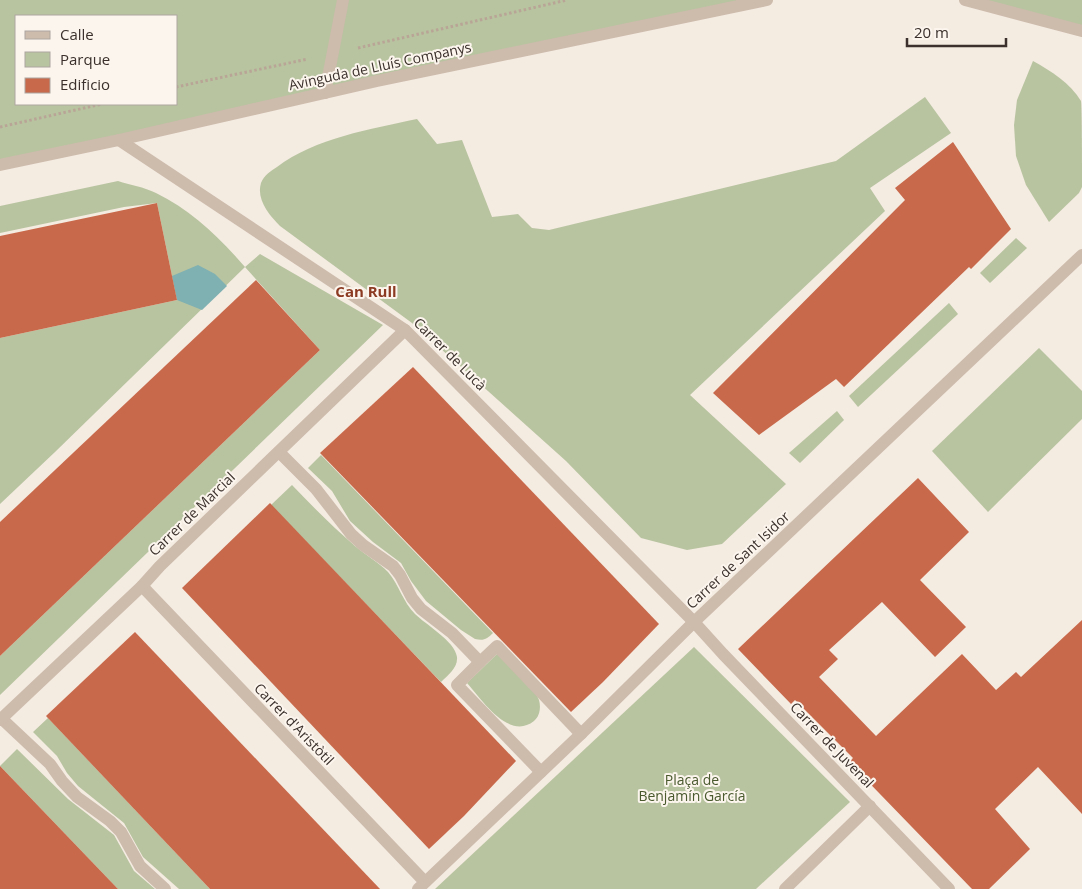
<svg xmlns="http://www.w3.org/2000/svg" width="1082" height="889" viewBox="0 0 1082 889" font-family="'Open Sans',sans-serif">
  <rect width="100%" height="100%" fill="#f4ebe1"/>
  <g fill="#b8c4a0" fill-rule="evenodd">
    <path d="M0,0H767L0,165ZM16,16H176V104H16Z"/>
    <polygon points="965,0 1082,0 1082,31"/>
    <path d="M1033,61C1051,71 1070,83 1081,101C1082,107 1082,174 1082,187L1079,193L1049,222L1026,185L1016,156L1014,125L1017,100Z"/>
    <path d="M925,97L951,133L870,188L885,211L690,395L786,484L722,544L687,550L641,538L566,461L412,323L280,226C269,215 256,199 261,183C264,175 271,171 277,167C315,138 371,129 417,119L437,144L462,140L492,217L518,214L532,228L549,230L836,161Z"/>
    <path d="M118,181C130,185 144,187 156,193C191,210 219,237 245,267L260,254L383,325L0,695V656L320,350L245,267L55,452L0,504V338L177,300L157,203L124,207L0,233V206Z"/>
    <polygon points="1016,238 1027,248 990,283 980,273"/>
    <polygon points="949,303 958,314 858,407 849,396"/>
    <polygon points="1039,348 1082,391 1082,419 988,512 932,451"/>
    <polygon points="837,411 844,420 800,463 789,453"/>
    <path d="M321,455L493,633C487,639 484,641 475,639L461,630L426,601L411,581L401,563L373,542L350,521L332,491L308,468Z"/>
    <path d="M292,485C312,506 333,527 355,546C365,555 380,563 388,572C399,585 403,602 415,614C426,625 455,641 457,657C458,668 448,675 441,682L271,505Z"/>
    <polygon points="694,647 850,802 756,889 435,889"/>
    <path d="M497,654C508,666 534,685 539,700C541,707 540,716 534,721C509,741 482,700 467,683Z"/>
    <polygon points="48,718 210,889 179,889 143,857 124,823 78,786 67,773 57,756 33,732"/>
    <polygon points="17,749 68,799 114,835 134,871 155,889 118,889 0,766"/>
  </g>
  <polygon fill="#7fb0b2" points="198,265 215,274 227,286 202,310 177,300 172,276"/>
  <g fill="#c8694b">
    <polygon points="953,142 1011,229 971,269 969,267 844,387 836,379 759,435 713,393 905,200 895,188"/>
    <polygon points="157,203 177,300 0,338 0,236"/>
    <polygon points="256,280 320,350 0,656 0,522"/>
    <polygon points="413,367 659,624 603,682 571,712 320,453"/>
    <polygon points="918,478 969,532 920,580 966,627 935,657 882,602 829,650 838,659 819,677 876,736 962,654 996,690 1016,672 1021,677 1082,620 1082,814 1038,767 995,809 1030,849 989,889 972,889 849,762 853,758 795,700 791,704 738,649"/>
    <polygon points="270,503 516,761 464,816 429,849 182,588"/>
    <polygon points="135,632 380,889 210,889 46,716"/>
    <polygon points="0,766 118,889 0,889"/>
  </g>
  <g fill="none" stroke-linecap="round" stroke-linejoin="round">
    <g stroke="#b9a596" stroke-width="3" stroke-dasharray="2.5 2.5" stroke-linecap="butt">
      <polyline points="358,48 567,0"/>
      <polyline points="176,87 308,59"/>
      <polyline points="0,127 102,104"/>
    </g>
    <g stroke="#cdbbac" stroke-width="12">
      <polyline points="325,93 343,0"/>
      <polyline points="279,452 316,489 351,534 363,545 393,566 400,575 412,598 421,609 452,633 480,662 497,646 581,734"/>
      <polyline points="480,662 457,685 541,772"/>
      <polyline points="1,718 50,764 62,781 77,797 110,821 121,832 140,866 165,889"/>
    </g>
    <g stroke="#cdbbac" stroke-width="12">
      <polyline points="965,0 1082,31"/>
      <polyline points="119,140 405,330 694,622 723,654 949,889"/>
      <polyline points="0,165 119,140 377,81 767,0"/>
      <polyline points="142,586 425,882"/>
      <polyline points="0,720 142,586 160,566 405,330"/>
      <polyline points="418,889 581,734 694,622 1082,255"/>
      <polyline points="785,889 870,806"/>
    </g>
  </g>
  <g text-anchor="middle" stroke-width="4" stroke-linejoin="round" paint-order="stroke">
    <g font-size="14" fill="#3b302b" stroke="#fbf5ee">
      <text transform="translate(380 66) rotate(-12)" y="5">Avinguda de Lluís Companys</text>
      <text transform="translate(450 354) rotate(45)" y="5">Carrer de Lucà</text>
      <text transform="translate(192 514) rotate(-44)" y="5">Carrer de Marcial</text>
      <text transform="translate(738 560) rotate(-43)" y="5">Carrer de Sant Isidor</text>
      <text transform="translate(294 724) rotate(46)" y="5">Carrer d'Aristòtil</text>
      <text transform="translate(832 745) rotate(46)" y="5">Carrer de Juvenal</text>
    </g>
    <g font-size="14" fill="#4a5a2e" stroke="#fbf5ee">
      <text x="692" y="785">Plaça de<tspan x="692" dy="16">Benjamín García</tspan></text>
    </g>
    <g font-size="15" font-weight="bold" fill="#8c3b22" stroke="#fbf5ee">
      <text x="366" y="297">Can Rull</text>
    </g>
  </g>
  <rect x="15" y="15" width="162" height="90" fill="#fbf5ee" stroke="#aea6a0"/>
  <rect x="25" y="31" width="25" height="8" fill="#cdbbac" stroke="#aea6a0"/>
  <text x="60" y="40" font-size="15" fill="#3b302b">Calle</text>
  <rect x="25" y="52" width="25" height="15" fill="#b8c4a0" stroke="#aea6a0"/>
  <text x="60" y="65" font-size="15" fill="#3b302b">Parque</text>
  <rect x="25" y="78" width="25" height="15" fill="#c8694b" stroke="#aea6a0"/>
  <text x="60" y="90" font-size="15" fill="#3b302b">Edificio</text>
  <path d="M907 38v8h99v-8" fill="none" stroke="#3b302b" stroke-width="2.5"/>
  <text x="914" y="38" font-size="15" fill="#3b302b" stroke="#fbf5ee" stroke-width="4" paint-order="stroke">20 m</text>
</svg>
